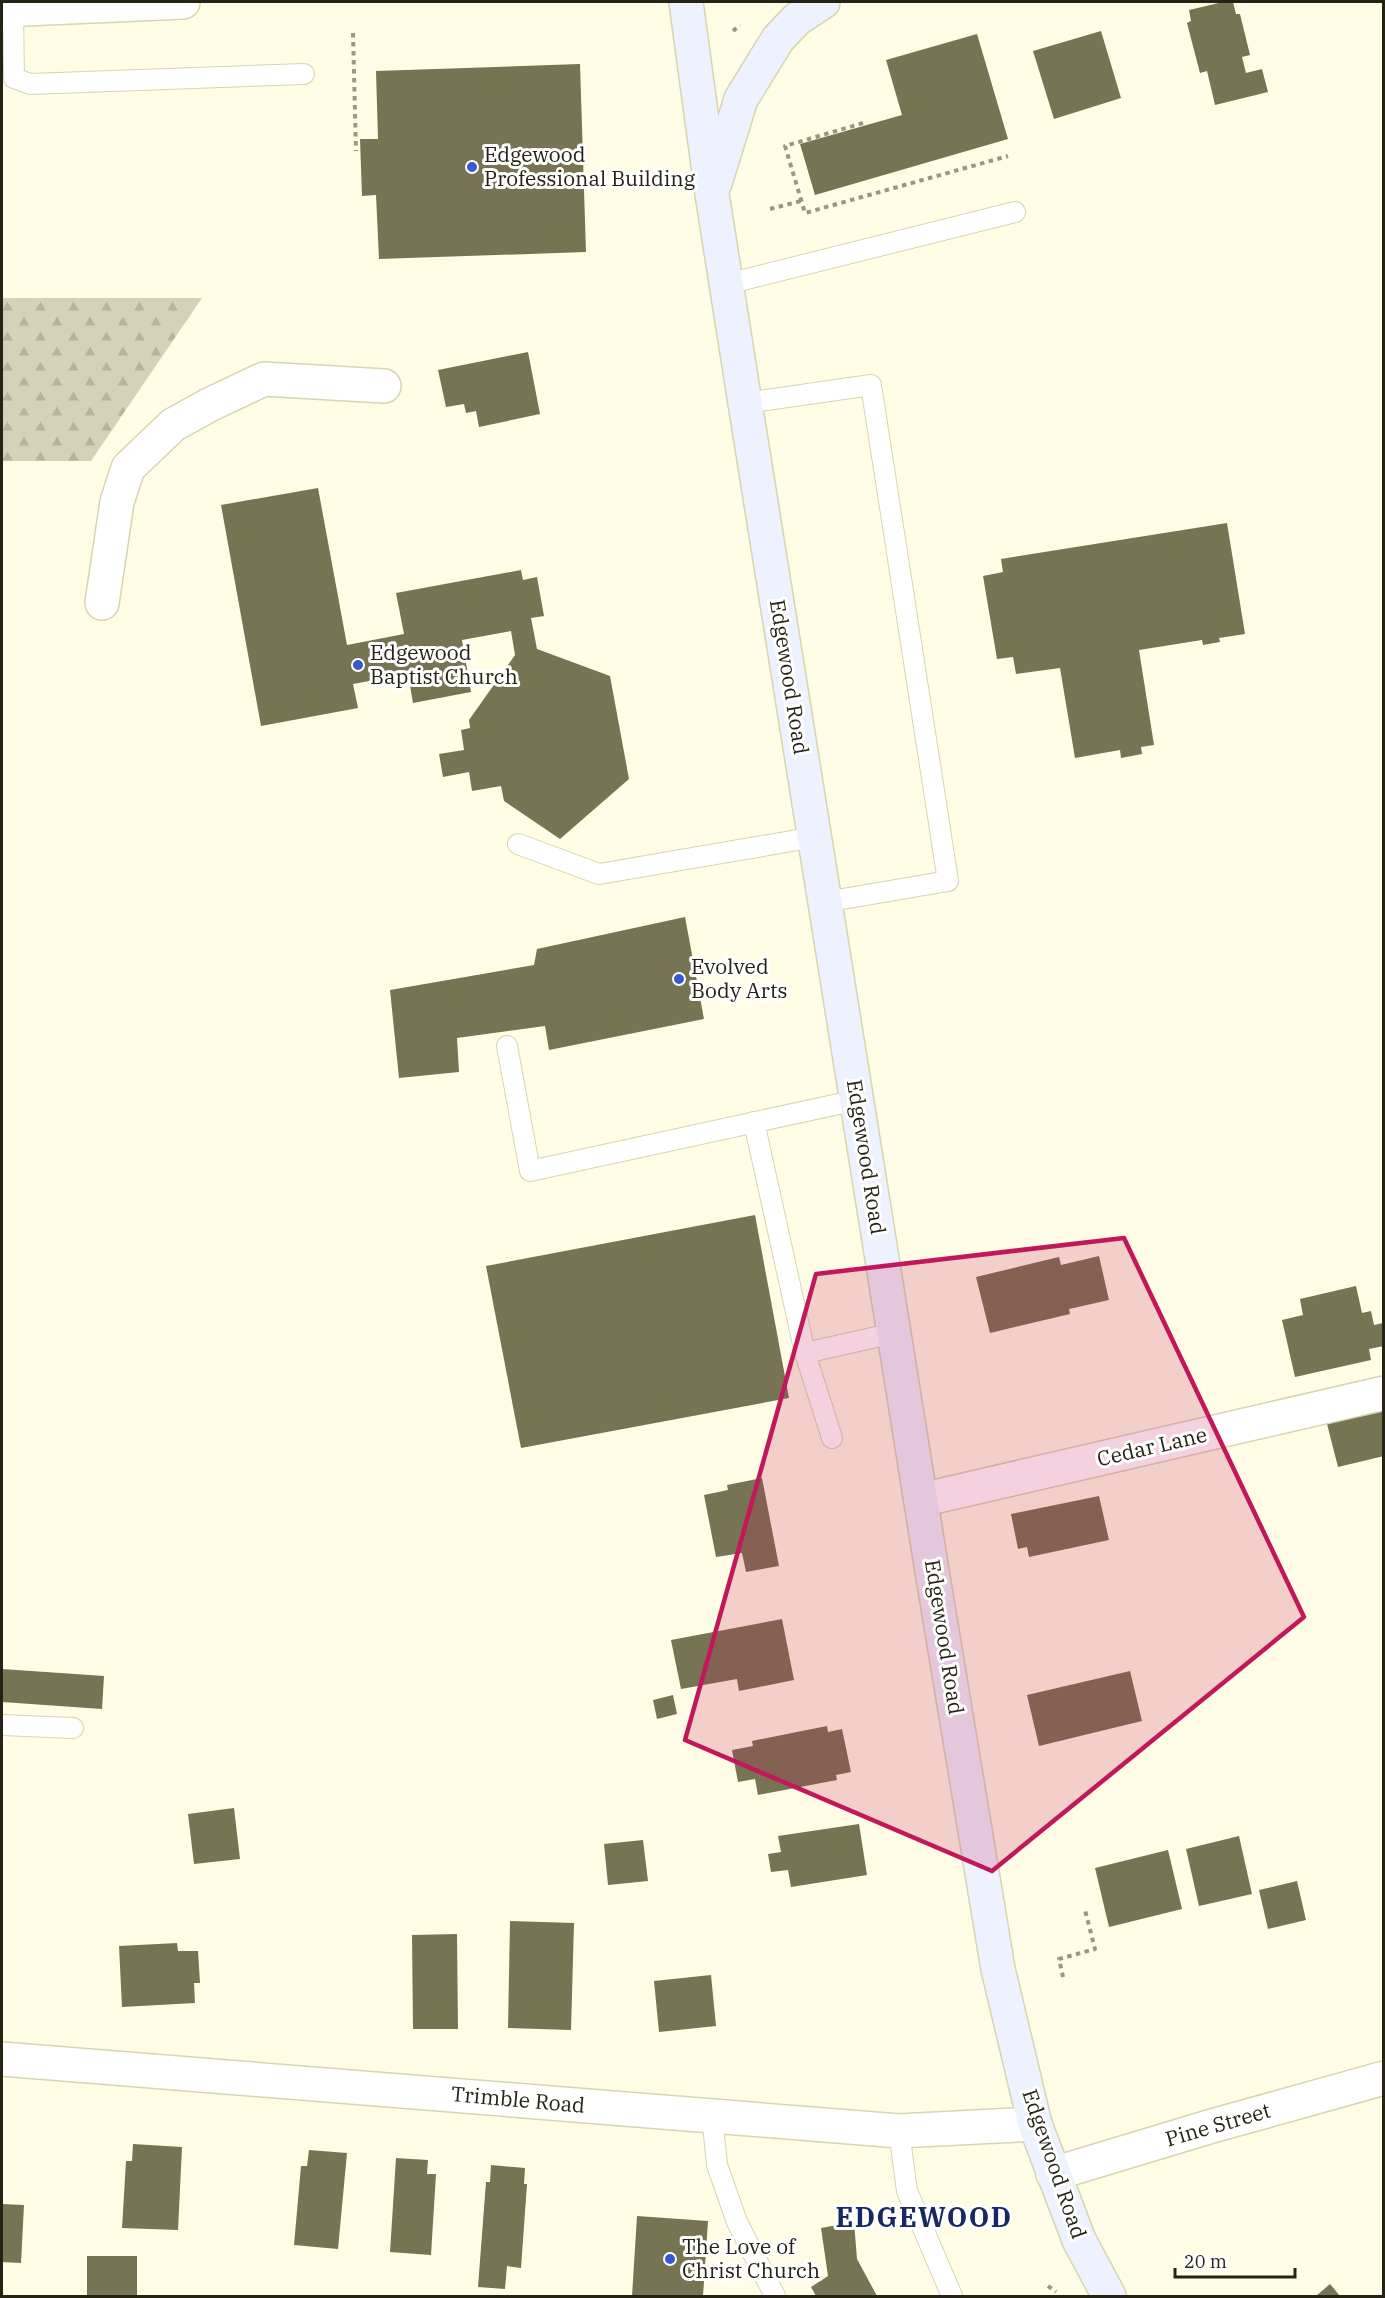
<svg xmlns="http://www.w3.org/2000/svg" width="1385" height="2298" viewBox="0 0 1385 2298" font-family="'IBM Plex Serif',serif">
  <defs>
    <pattern id="forest-firs" width="22" height="20" patternUnits="userSpaceOnUse" patternTransform="scale(1.5)"><rect width="22" height="20" fill="#d4d2b9"/><path d="M5 1l3.5 6h-7zM16 11l3.5 6h-7z" fill="#b6b49e"/></pattern>
  </defs>
  <rect width="100%" height="100%" fill="#fffde6"/>
  <polygon fill="url(#forest-firs)" points="2,298 202,298 91,461 2,461"/>
  <g fill="#767452">
    <polygon points="1223,2 1233,2 1236,14 1240,14 1250,55 1242,57 1246,73 1262,69 1268,92 1215,105 1207,71 1200,73 1187,23 1191,21 1189,10"/>
    <polygon points="1101,31 1121,98 1054,119 1033,51"/>
    <polygon points="977,34 1008,139 815,195 800,144 902,115 886,60"/>
    <polygon points="580,64 586,252 379,259 376,195 362,196 360,139 378,139 376,71"/>
    <polygon points="528,352 540,414 479,427 476,411 466,413 464,404 446,407 438,370"/>
    <polygon points="318,488 347,645 404,634 396,593 521,570 523,580 537,577 544,616 531,618 537,649 610,676 629,779 560,839 504,801 501,786 472,791 469,772 443,777 439,754 464,750 461,730 470,728 469,720 515,655 511,631 462,640 471,692 413,703 408,674 353,684 358,708 261,726 221,505"/>
    <polygon points="1227,523 1245,634 1219,638 1220,642 1203,645 1202,640 1139,650 1154,745 1141,747 1142,754 1121,758 1120,750 1075,758 1060,668 1016,674 1013,657 997,659 983,576 1003,572 1001,559"/>
    <polygon points="685,917 704,1019 549,1050 545,1026 457,1038 459,1072 399,1078 390,990 534,965 537,949"/>
    <polygon points="755,1215 789,1398 521,1448 486,1266"/>
    <polygon points="1099,1256 1109,1300 1069,1309 1070,1314 990,1333 976,1277 1059,1257 1061,1265"/>
    <polygon points="1356,1286 1362,1313 1371,1311 1374,1325 1383,1323 1384,1346 1369,1349 1371,1360 1295,1377 1282,1320 1303,1315 1300,1299"/>
    <polygon points="1384,1411 1384,1456 1338,1467 1327,1424"/>
    <polygon points="762,1478 779,1566 746,1572 742,1553 716,1557 704,1495 728,1490 727,1485"/>
    <polygon points="1099,1496 1109,1540 1029,1557 1027,1547 1018,1549 1011,1514"/>
    <polygon points="782,1619 794,1680 739,1691 737,1679 681,1689 671,1640"/>
    <polygon points="2,1669 104,1676 102,1709 2,1702"/>
    <polygon points="1130,1671 1142,1721 1039,1746 1027,1695"/>
    <polygon points="673,1695 677,1714 657,1719 653,1700"/>
    <polygon points="827,1726 828,1732 842,1729 851,1772 836,1775 837,1780 758,1795 755,1779 738,1782 732,1750 753,1746 752,1741"/>
    <polygon points="234,1808 240,1859 194,1864 188,1814"/>
    <polygon points="859,1824 867,1875 791,1887 788,1870 771,1872 768,1854 781,1852 778,1836"/>
    <polygon points="1239,1836 1252,1894 1199,1906 1186,1849"/>
    <polygon points="643,1840 648,1881 608,1885 604,1844"/>
    <polygon points="1168,1850 1182,1909 1109,1927 1095,1868"/>
    <polygon points="1297,1881 1306,1920 1268,1929 1259,1890"/>
    <polygon points="510,1921 574,1923 571,2030 508,2028"/>
    <polygon points="457,1934 458,2029 413,2029 412,1935"/>
    <polygon points="177,1943 178,1951 198,1951 200,1983 194,1983 195,2003 122,2007 119,1946"/>
    <polygon points="711,1975 716,2026 659,2032 654,1981"/>
    <polygon points="133,2144 182,2147 178,2230 122,2228 126,2161 132,2161"/>
    <polygon points="309,2150 347,2153 338,2249 294,2245 301,2166 307,2166"/>
    <polygon points="396,2158 428,2160 427,2174 436,2174 431,2255 390,2252"/>
    <polygon points="491,2165 525,2168 524,2184 527,2184 521,2268 507,2266 505,2289 478,2287 486,2182 490,2182"/>
    <polygon points="2,2204 24,2205 21,2263 2,2262"/>
    <polygon points="637,2216 708,2221 703,2296 632,2296"/>
    <polygon points="854,2222 857,2259 877,2296 816,2296 811,2287 828,2276 821,2228"/>
    <rect x="87" y="2256" width="50" height="40"/>
    <polygon points="1330,2284 1340,2296 1316,2296"/>
  </g>
  <g fill="none" stroke-linecap="round" stroke-linejoin="round">
    <g stroke="#d7d5b0" stroke-width="22">
      <g id="service">
        <polyline points="13,10 14,78 30,84 304,74"/>
        <polyline points="727,284 1015,212"/>
        <polyline points="745,403 871,385 948,881 825,902"/>
        <polyline points="518,844 599,874 815,837"/>
        <polyline points="507,1046 530,1171 857,1100"/>
        <polyline points="754,1122 805,1353 894,1333"/>
        <polyline points="805,1353 832,1438"/>
        <polyline points="2,1725 73,1728"/>
        <polyline points="712,2115 717,2165 737,2222 775,2296"/>
        <polyline points="899,2131 907,2191 952,2296"/>
      </g>
    </g>
    <g stroke="#d7d5b0" stroke-width="36">
      <g id="minor">
        <polyline points="102,603 117,502 128,468 173,425 209,405 264,379 384,386"/>
        <polyline points="921,1500 1384,1393"/>
        <polyline points="2,2059 899,2131 1035,2124"/>
        <polyline points="1053,2174 1212,2126 1384,2078"/>
      </g>
    </g>
    <g stroke="#d7d5b0" stroke-width="36">
      <polyline id="tertiary" points="2,10 183,2"/>
    </g>
    <g stroke="#d7d5b0" stroke-width="36">
      <g id="secondary">
        <polyline points="686,2 712,194 745,403 932,1571 998,1969 1035,2124 1079,2240 1109,2296"/>
        <polyline points="715,183 741,99 778,39 797,19 823,2"/>
      </g>
    </g>
    <g stroke="#999784" stroke-width="4" stroke-dasharray="4.5 4.5" stroke-linecap="butt">
      <polyline points="733,31 740,25"/>
      <polyline points="353,33 356,151"/>
      <polyline points="863,123 785,146 805,213 1008,156"/>
      <polyline points="770,209 801,201"/>
      <polyline points="1063,1977 1059,1959 1095,1949 1085,1910"/>
      <polyline points="1048,2286 1056,2292"/>
    </g>
    <use href="#service" stroke="#fff" stroke-width="20"/>
    <use href="#minor" stroke="#fff" stroke-width="33"/>
    <use href="#tertiary" stroke="#fff" stroke-width="33"/>
    <use href="#secondary" stroke="#edf2fe" stroke-width="33"/>
  </g>
  <path fill="#c2185b" fill-opacity="0.2" stroke="#c2185b" stroke-width="4.5" stroke-linejoin="round" d="M1124,1238L1304,1617L992,1871L685,1740L816,1274Z"/>
  <g fill="#365acb" stroke="#fff" stroke-width="2">
    <circle cx="472" cy="167" r="6"/>
    <circle cx="358" cy="665" r="6"/>
    <circle cx="679" cy="979" r="6"/>
    <circle cx="670" cy="2259" r="6"/>
  </g>
  <g text-anchor="middle" stroke-width="6" stroke-linejoin="round" paint-order="stroke">
    <g font-size="21" fill="#252315" stroke="#fff" text-anchor="start">
      <text x="484" y="162">Edgewood<tspan x="484" dy="24">Professional Building</tspan></text>
      <text x="370" y="660">Edgewood<tspan x="370" dy="24">Baptist Church</tspan></text>
      <text x="691" y="974">Evolved<tspan x="691" dy="24">Body Arts</tspan></text>
      <text x="682" y="2254">The Love of<tspan x="682" dy="24">Christ Church</tspan></text>
    </g>
    <g font-size="21" fill="#252315" stroke="#fff">
      <text transform="translate(789 677) rotate(81)" y="7">Edgewood Road</text>
      <text transform="translate(866 1157) rotate(81)" y="7">Edgewood Road</text>
      <text transform="translate(1152 1447) rotate(-13)" y="7">Cedar Lane</text>
      <text transform="translate(944 1637) rotate(81)" y="7">Edgewood Road</text>
      <text transform="translate(518 2100) rotate(5)" y="7">Trimble Road</text>
      <text transform="translate(1218 2125) rotate(-16)" y="7">Pine Street</text>
      <text transform="translate(1054 2164) rotate(71)" y="7">Edgewood Road</text>
    </g>
    <g font-size="27" font-weight="bold" letter-spacing="1.5" fill="#17295f" stroke="#fff">
      <text x="924" y="2227">EDGEWOOD</text>
    </g>
  </g>
  <rect width="1385" height="2298" fill="none" stroke="#252315" stroke-width="6"/>
  <path d="M1175 2268v9h120v-9" fill="none" stroke="#252315" stroke-width="3"/>
  <text x="1184" y="2268" font-size="18" fill="#252315" stroke="#ffffff" stroke-width="4.5" paint-order="stroke">20 m</text>
</svg>
